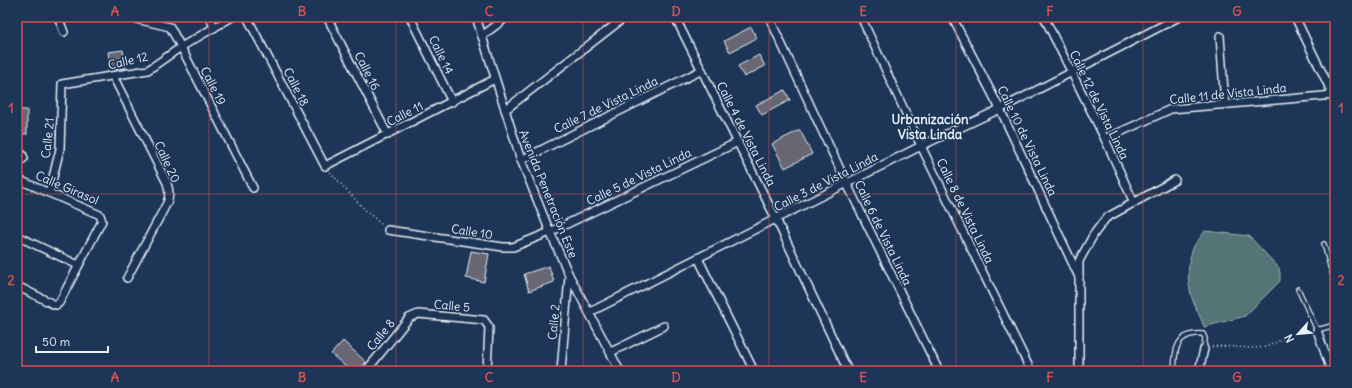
<svg xmlns="http://www.w3.org/2000/svg" width="1352" height="388" viewBox="0 0 1352 388" font-family="Delius,sans-serif">
  <rect width="100%" height="100%" fill="#1d3557"/>
  <filter id="ink" filterUnits="userSpaceOnUse"><feTurbulence type="fractalNoise" baseFrequency=".025" numOctaves="2"/><feDisplacementMap in="SourceGraphic" scale="8" xChannelSelector="R" yChannelSelector="G"/><feConvolveMatrix kernelMatrix="1 2 1 2 8 2 1 2 1" color-interpolation-filters="sRGB"/></filter>
  <g filter="url(#ink)">
    <path fill="#537474" stroke="#9eb2b6" d="M1205,231L1249,236L1279,268L1280,273V281L1245,316L1204,327C1201,317 1195,308 1192,298C1187,282 1187,261 1194,246C1197,241 1202,236 1205,231Z"/>
    <g fill="#696673" stroke="#e8f1f8">
      <polygon points="751,27 757,38 730,52 724,41"/>
      <polygon points="123,50 126,68 111,70 108,52"/>
      <polygon points="759,55 765,66 744,77 738,66"/>
      <polygon points="785,90 790,100 762,115 756,105"/>
      <rect x="17" y="110" width="10" height="24"/>
      <polygon points="800,130 812,154 785,168 772,144"/>
      <polygon points="471,251 489,254 484,282 466,278"/>
      <polygon points="549,266 554,282 529,291 524,274"/>
      <polygon points="343,341 366,362 358,371 351,371 331,354"/>
    </g>
    <g fill="none" stroke-linecap="round" stroke-linejoin="round">
      <g stroke="#e8f1f8" stroke-width="6">
        <g id="service">
          <polyline points="1324,244 1330,266"/>
          <polyline points="1335,265 1330,266 1335,282"/>
          <polyline points="1298,289 1317,330 1335,325"/>
          <path d="M1174,371C1175,358 1174,339 1190,335C1195,334 1198,333 1203,334L1205,338L1204,349"/>
        </g>
      </g>
      <g stroke="#e8f1f8" stroke-width="10">
        <g id="minor">
          <polyline points="58,17 64,32"/>
          <polyline points="134,17 136,19 170,27 181,47 253,188"/>
          <polyline points="210,17 214,28"/>
          <polyline points="247,17 325,166 495,79"/>
          <polyline points="327,17 388,135"/>
          <polyline points="410,17 452,102"/>
          <polyline points="476,17 521,160 550,232 569,275 620,371"/>
          <polyline points="675,17 776,219 848,371"/>
          <polyline points="769,17 847,184 939,371"/>
          <polyline points="861,17 921,146 1031,371"/>
          <polyline points="952,17 1000,109 1079,277"/>
          <polyline points="1044,17 1105,139 1134,203"/>
          <polyline points="1295,17 1333,95"/>
          <polyline points="482,36 507,17"/>
          <polyline points="1220,36 1225,105"/>
          <path d="M113,76L167,183C169,190 170,195 167,203L127,278"/>
          <polyline points="505,110 625,17"/>
          <polyline points="1105,139 1171,109 1335,95"/>
          <polyline points="17,149 22,154 24,158 17,164"/>
          <polyline points="521,160 702,70"/>
          <polyline points="17,179 100,215 102,221 59,303 56,305 53,304 17,286"/>
          <polyline points="49,193 60,149 62,84 148,70 181,47 232,17"/>
          <polyline points="388,230 503,247 513,247 550,232 738,142"/>
          <polyline points="17,236 78,265"/>
          <polyline points="698,258 754,371"/>
          <polyline points="590,312 921,146 1000,109 1179,17"/>
          <polyline points="1317,330 1331,371"/>
          <polyline points="611,352 664,326"/>
          <polyline points="366,371 409,318 418,314 484,320 489,327 487,371"/>
          <polyline points="561,371 569,276"/>
          <polyline points="1079,371 1079,261 1094,234 1106,218 1175,180"/>
          <polyline points="1199,371 1204,349"/>
        </g>
      </g>
      <g stroke="#e8f1f8" stroke-width="1.5" stroke-dasharray="1 3" stroke-linecap="butt">
        <polyline points="330,172 362,207 382,225"/>
        <polyline points="1212,347 1218,346 1253,348 1266,347 1291,335 1309,331"/>
      </g>
      <use href="#service" stroke="#1d3557" stroke-width="3.5"/>
      <use href="#minor" stroke="#1d3557" stroke-width="7"/>
    </g>
  </g>
  <path fill="none" stroke="#da5052" stroke-width="1" stroke-opacity="0.55" d="M209,17V371M396,17V371M583,17V371M769,17V371M956,17V371M1143,17V371M17,194H1335"/>
  <g text-anchor="middle" stroke-width="3.5" stroke-linejoin="round" paint-order="stroke">
    <g font-size="12" fill="#e8f1f8" stroke="#1d3557">
      <text transform="translate(441 55) rotate(64)" y="4">Calle 14</text>
      <text transform="translate(128 61) rotate(-13)" y="4">Calle 12</text>
      <text transform="translate(367 71) rotate(63)" y="4">Calle 16</text>
      <text transform="translate(213 86) rotate(63)" y="4">Calle 19</text>
      <text transform="translate(296 87) rotate(63)" y="4">Calle 18</text>
      <text transform="translate(1228 94) rotate(-6)" y="4">Calle 11 de Vista Linda</text>
      <text transform="translate(606 105) rotate(-26)" y="4">Calle 7 de Vista Linda</text>
      <text transform="translate(1099 105) rotate(64)" y="4">Calle 12 de Vista Linda</text>
      <text transform="translate(405 114) rotate(-27)" y="4">Calle 11</text>
      <text transform="translate(746 134) rotate(63)" y="4">Calle 4 de Vista Linda</text>
      <text transform="translate(48 138) rotate(-84)" y="4">Calle 21</text>
      <text transform="translate(1027 141) rotate(64)" y="4">Calle 10 de Vista Linda</text>
      <text transform="translate(167 162) rotate(65)" y="4">Calle 20</text>
      <text transform="translate(639 177) rotate(-26)" y="4">Calle 5 de Vista Linda</text>
      <text transform="translate(826 182) rotate(-27)" y="4">Calle 3 de Vista Linda</text>
      <text transform="translate(67 188) rotate(23)" y="4">Calle Girasol</text>
      <text transform="translate(548 194) rotate(68)" y="4">Avenida Penetración Este</text>
      <text transform="translate(965 211) rotate(64)" y="4">Calle 8 de Vista Linda</text>
      <text transform="translate(472 232) rotate(9)" y="4">Calle 10</text>
      <text transform="translate(883 233) rotate(64)" y="4">Calle 6 de Vista Linda</text>
      <text transform="translate(452 306) rotate(5)" y="4">Calle 5</text>
      <text transform="translate(554 322) rotate(-85)" y="4">Calle 2</text>
      <text transform="translate(381 335) rotate(-51)" y="4">Calle 8</text>
    </g>
    <g font-size="13" font-weight="bold" fill="#e8f1f8" stroke="#1d3557">
      <text x="930" y="124">Urbanización<tspan x="930" dy="15">Vista Linda</tspan></text>
    </g>
  </g>
  <rect width="1352" height="388" fill="none" stroke="#1d3557" stroke-width="44"/>
  <g transform="translate(1298 334) rotate(243)" stroke="#1d3557" stroke-width="3" paint-order="stroke">
  <path d="M0-3L7 15L0 10L-7 15Z" fill="#e8f1f8"/>
  <text y="-6" font-size="11" font-weight="bold" text-anchor="middle" fill="#e8f1f8">N</text>
  </g>
  <path d="M36 346v6h72v-6" fill="none" stroke="#e8f1f8" stroke-width="2"/>
  <text x="42" y="346" font-size="12" fill="#e8f1f8" stroke="#1d3557" stroke-width="3" paint-order="stroke">50 m</text>
  <rect x="22" y="22" width="1308" height="344" fill="none" stroke="#da5052" stroke-width="1.5"/>
  <g font-size="13" text-anchor="middle" font-weight="bold" fill="#da5052">
    <text x="115" y="16">A</text>
    <text x="302" y="16">B</text>
    <text x="489" y="16">C</text>
    <text x="676" y="16">D</text>
    <text x="863" y="16">E</text>
    <text x="1050" y="16">F</text>
    <text x="1237" y="16">G</text>
    <text x="11" y="113">1</text>
    <text x="1341" y="113">1</text>
    <text x="11" y="285">2</text>
    <text x="1341" y="285">2</text>
    <text x="115" y="382">A</text>
    <text x="302" y="382">B</text>
    <text x="489" y="382">C</text>
    <text x="676" y="382">D</text>
    <text x="863" y="382">E</text>
    <text x="1050" y="382">F</text>
    <text x="1237" y="382">G</text>
  </g>
</svg>
